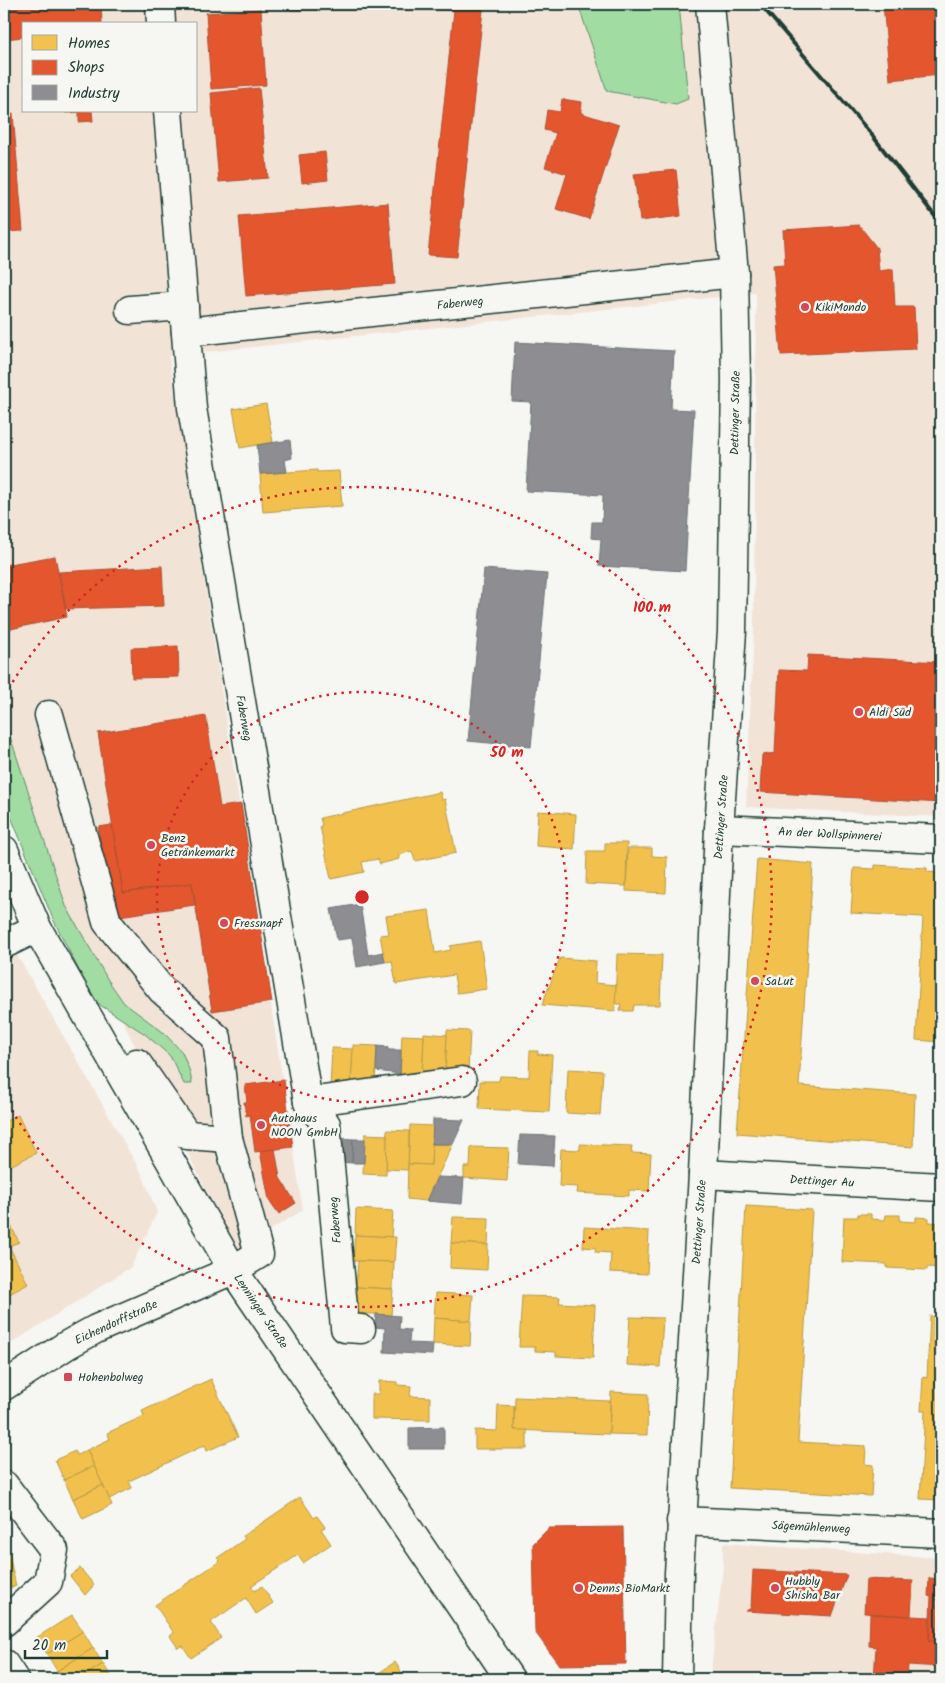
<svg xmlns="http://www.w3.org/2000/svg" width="945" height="1683" viewBox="0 0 945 1683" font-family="Kalam,sans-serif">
  <rect width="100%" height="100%" fill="#f6f6f2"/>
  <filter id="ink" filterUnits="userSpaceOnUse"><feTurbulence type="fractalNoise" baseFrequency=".02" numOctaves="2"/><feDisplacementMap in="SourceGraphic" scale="10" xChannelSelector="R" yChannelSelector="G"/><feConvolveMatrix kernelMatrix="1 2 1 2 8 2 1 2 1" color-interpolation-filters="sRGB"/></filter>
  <g filter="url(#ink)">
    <g fill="#f2e3d7" fill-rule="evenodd">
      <path d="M4,4H941V817L746,807L754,627L756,293L169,356L303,1210L236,1251L66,906L4,718ZM24,24H196V111H24Z"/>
      <polygon points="4,932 142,1174 157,1212 131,1267 4,1348"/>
      <polygon points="723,1543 941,1558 941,1679 710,1679 723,1568"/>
    </g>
    <g fill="#a1dca2" stroke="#608c6b">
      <polygon points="578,4 679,4 688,99 676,104 607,91"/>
      <polygon points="4,718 66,906 108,980 124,1003 163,1032 182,1052 190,1072 192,1084 184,1084 170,1056 145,1034 100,1005 91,994 53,919 4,800"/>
    </g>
    <g fill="#f2c14e" stroke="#b39946">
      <polygon points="266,404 273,442 240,448 233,409"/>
      <polygon points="317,470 317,472 339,471 342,506 263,512 260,474"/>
      <polygon points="440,792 442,800 445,799 456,853 415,861 412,851 399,855 399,859 380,864 378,859 362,862 364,872 331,879 320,826 322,825 320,818"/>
      <polygon points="538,811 576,814 574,849 536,846"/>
      <polygon points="605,843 627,843 626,886 586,884 587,851 605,851"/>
      <polygon points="628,848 652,848 652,856 667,857 666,893 626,891"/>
      <polygon points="757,859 813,864 799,1086 915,1094 913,1147 737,1133"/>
      <polygon points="875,865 927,868 927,872 941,873 941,1042 916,1040 923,917 851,913 854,868 875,869"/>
      <polygon points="429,910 435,953 451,950 450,946 480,941 487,989 457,993 454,975 396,984 392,961 385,962 380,935 389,934 386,916"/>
      <polygon points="617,954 662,955 660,1005 634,1005 633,1011 620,1011 621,1004 615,1004"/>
      <polygon points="560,958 596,961 595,983 616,985 615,1011 542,1005"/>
      <polygon points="447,1030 470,1031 468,1071 445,1070"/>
      <polygon points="424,1033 447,1035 445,1074 422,1073"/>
      <polygon points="402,1035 424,1036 422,1077 400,1077"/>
      <polygon points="353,1045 377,1046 375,1084 351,1083"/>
      <polygon points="332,1048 353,1049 351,1083 330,1088"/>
      <polygon points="530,1051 538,1051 537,1054 552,1055 549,1112 479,1109 480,1081 499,1081 500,1076 529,1077"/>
      <polygon points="568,1069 603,1071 600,1115 566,1113"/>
      <polygon points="18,1115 36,1153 4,1169 4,1122"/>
      <polygon points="410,1125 433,1126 431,1165 408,1164"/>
      <polygon points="387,1130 409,1131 408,1170 386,1169"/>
      <polygon points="365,1134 387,1135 386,1175 363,1174"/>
      <polygon points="432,1144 453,1144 426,1201 407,1199 408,1164 431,1165"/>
      <polygon points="580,1144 632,1146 631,1153 651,1154 649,1191 629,1190 629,1196 577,1193 578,1187 559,1186 561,1149 580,1150"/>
      <polygon points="471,1147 509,1148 507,1181 464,1178 464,1167 470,1167"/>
      <polygon points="746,1206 812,1210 798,1442 866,1446 865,1464 873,1465 871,1496 730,1488"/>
      <polygon points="356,1209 393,1211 391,1237 355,1235"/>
      <polygon points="858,1214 871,1214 871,1219 885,1220 886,1215 900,1215 900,1221 916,1222 916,1217 929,1218 929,1222 941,1223 941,1268 927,1267 927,1270 887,1268 887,1264 842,1262 844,1217 858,1217"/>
      <polygon points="453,1217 489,1218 488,1245 451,1243"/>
      <polygon points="9,1222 19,1242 9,1246 28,1284 4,1297 4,1224"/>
      <polygon points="584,1227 649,1231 647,1274 610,1272 611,1253 595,1252 596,1248 583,1247"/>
      <polygon points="355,1235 396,1237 394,1262 353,1261"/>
      <polygon points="451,1243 488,1245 487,1270 450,1268"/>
      <polygon points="358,1261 394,1262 393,1289 356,1287"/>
      <polygon points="356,1287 393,1289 391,1315 355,1313"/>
      <polygon points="436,1293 473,1295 471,1321 434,1318"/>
      <polygon points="522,1296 560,1297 559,1303 595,1305 593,1358 556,1356 556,1352 535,1351 535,1347 519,1347"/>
      <polygon points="930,1316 941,1317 941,1500 920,1499 925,1411 921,1411 923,1377 927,1378"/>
      <polygon points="630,1317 663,1318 660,1367 627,1365"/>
      <polygon points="434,1318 471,1321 470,1346 433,1344"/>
      <polygon points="211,1379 238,1437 207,1451 205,1445 129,1481 132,1488 109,1499 87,1450 110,1439 107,1433 144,1416 142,1411"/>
      <polygon points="379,1381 397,1382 397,1385 411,1386 410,1396 430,1397 430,1420 372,1419 372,1394 379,1394"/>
      <polygon points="611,1392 648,1394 647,1435 609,1434"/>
      <polygon points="515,1397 610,1401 609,1434 514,1430"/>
      <polygon points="498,1405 514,1406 514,1430 527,1430 527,1449 475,1449 475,1430 497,1431"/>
      <polygon points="87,1450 94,1466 64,1480 55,1460 75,1451 77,1455"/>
      <polygon points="94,1466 103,1485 73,1499 64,1480"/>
      <polygon points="103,1485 112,1505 83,1519 73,1499"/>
      <polygon points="300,1497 314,1518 317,1516 325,1527 321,1529 331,1544 303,1563 298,1555 251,1586 255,1591 262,1586 273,1603 256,1614 246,1598 211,1622 221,1638 191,1658 182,1645 178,1648 170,1636 174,1633 155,1605 220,1561 217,1558 245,1539 243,1536"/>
      <polygon points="4,1532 16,1586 4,1589"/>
      <polygon points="80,1568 94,1585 85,1595 70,1576"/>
      <polygon points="72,1615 83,1631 47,1654 36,1638"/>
      <polygon points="83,1631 93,1648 57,1671 47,1654"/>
      <polygon points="93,1648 103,1664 79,1679 63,1679 57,1671"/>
      <polygon points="395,1662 406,1679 370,1679"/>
      <polygon points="103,1664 113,1679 79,1679"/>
    </g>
    <g fill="#e4572e" stroke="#a94f30">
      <polygon points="4,4 101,4 102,24 24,24 24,37 4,39"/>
      <rect x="291" y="4" width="192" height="6"/>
      <polygon points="883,4 935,4 941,75 890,80"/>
      <polygon points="261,9 266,85 211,89 206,13"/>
      <polygon points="454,10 483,10 457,257 428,255"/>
      <polygon points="259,88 268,178 219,182 211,93"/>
      <polygon points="562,99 582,102 581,113 619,125 589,219 556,209 567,174 545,167 556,133 544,130 547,110 560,112"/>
      <polygon points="65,111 92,111 93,121 79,122 79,112 66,113"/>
      <polygon points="13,114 23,231 4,232 4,115"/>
      <polygon points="325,152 328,180 302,183 299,155"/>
      <polygon points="676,170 681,216 640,221 634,174"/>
      <polygon points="388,203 395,284 246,296 239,216"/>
      <polygon points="859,225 877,248 879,271 893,269 895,307 914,307 916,349 781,355 773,265 785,264 783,230"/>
      <polygon points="55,556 67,617 6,630 4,616 4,565"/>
      <polygon points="162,566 164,606 66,609 59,572"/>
      <polygon points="178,646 179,677 132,678 131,648"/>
      <polygon points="808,655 941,662 941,803 760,792 762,755 775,753 779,670 807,671"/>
      <polygon points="206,716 220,807 241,804 272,1002 212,1011 192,883 123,893 98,733"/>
      <polygon points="112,825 123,893 192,883 195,905 112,917 98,827"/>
      <polygon points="284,1080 293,1147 255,1152 250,1115 246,1116 244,1102 247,1102 245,1085"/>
      <polygon points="275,1149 280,1178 296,1203 279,1214 269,1200 260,1151"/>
      <polygon points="623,1527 626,1664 559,1665 535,1632 533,1544 549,1528"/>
      <polygon points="753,1570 847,1575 832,1616 746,1611 751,1608"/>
      <polygon points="929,1578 941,1579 941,1641 929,1641 931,1597 928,1596"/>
      <polygon points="866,1579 913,1581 911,1616 864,1613"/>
      <polygon points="870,1614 930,1617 929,1641 941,1641 941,1667 908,1665 907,1679 874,1679 876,1647 869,1646"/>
    </g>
    <g fill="#8d8d92" stroke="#6c7576">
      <polygon points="515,342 674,351 671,409 694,410 685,571 599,566 601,539 591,538 592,522 602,522 603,495 526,491 531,402 512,401"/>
      <polygon points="290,440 292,458 285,460 287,472 260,474 257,445"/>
      <polygon points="484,569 547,574 531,747 468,741"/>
      <polygon points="360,904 368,955 383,952 385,962 357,967 352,938 337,940 331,909"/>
      <polygon points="377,1046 388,1047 388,1050 401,1050 400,1074 376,1071"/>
      <polygon points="433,1119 464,1120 453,1144 432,1144"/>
      <polygon points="520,1135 555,1136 553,1166 518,1164"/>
      <polygon points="341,1138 353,1139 352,1163 340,1162"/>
      <polygon points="353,1139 365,1139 364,1163 352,1163"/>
      <polygon points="437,1177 464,1178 462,1204 426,1201"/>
      <polygon points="376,1314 400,1316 399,1329 410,1330 409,1343 433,1344 432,1355 384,1352 385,1328 375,1327"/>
      <polygon points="444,1427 444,1449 409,1449 409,1428"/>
    </g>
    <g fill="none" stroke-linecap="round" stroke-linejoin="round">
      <g stroke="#1f3d34" stroke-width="31">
        <g id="minor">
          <polyline points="160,4 161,24"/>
          <polyline points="168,111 192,408 308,1102 326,1124 345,1328 361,1329"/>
          <polyline points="130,310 184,306"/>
          <polyline points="186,332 734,273"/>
          <polyline points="49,715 107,922 162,990 217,1038 228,1138 259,1254 233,1270"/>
          <polyline points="719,829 941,839"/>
          <polyline points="4,944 37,928"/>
          <polyline points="124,1079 137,1063 187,1135 228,1138"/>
          <polyline points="308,1102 462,1081"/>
          <polyline points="703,1174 941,1187"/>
          <polyline points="4,1485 54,1550 48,1582 4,1622"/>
          <polyline points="681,1521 941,1533"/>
          <polyline points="4,1664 14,1679"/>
          <polyline points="677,1679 679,1573 703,1174 719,829 732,631 736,380 734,273 710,4"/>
        </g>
      </g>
      <g stroke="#1f3d34" stroke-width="31">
        <g id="major">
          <polyline points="4,850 37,928 233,1270 510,1679"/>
          <polyline points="4,1386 67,1345 96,1329 233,1270"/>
        </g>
      </g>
      <use href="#minor" stroke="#f6f6f2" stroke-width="28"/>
      <use href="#major" stroke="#f6f6f2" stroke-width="28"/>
      <polyline stroke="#1f3d34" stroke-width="4" points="760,4 872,135 941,224"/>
    </g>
  </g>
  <g fill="none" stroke="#d62828" stroke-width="2.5" stroke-dasharray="2.5 5">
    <circle cx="362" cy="897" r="205"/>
    <path d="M5 695A410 410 0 1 1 5 1099"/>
  </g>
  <g fill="#d1495b" stroke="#f6f6f2" stroke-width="2">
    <circle cx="805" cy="307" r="5"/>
    <circle cx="859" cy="712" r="5"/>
    <circle cx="151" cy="845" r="5"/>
    <circle cx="224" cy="923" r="5"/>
    <circle cx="755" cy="981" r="5"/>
    <circle cx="261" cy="1125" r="5"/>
    <rect x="63" y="1372" width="10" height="10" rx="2.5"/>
    <circle cx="579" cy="1588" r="5"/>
    <circle cx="775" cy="1588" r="5"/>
  </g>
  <g text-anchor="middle" stroke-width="5" stroke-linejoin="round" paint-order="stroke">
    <g font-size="12" fill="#1f3d34" stroke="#f6f6f2">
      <text transform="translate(460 303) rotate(-6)" y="4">Faberweg</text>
      <text transform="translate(735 413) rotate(-89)" y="4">Dettinger Straße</text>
      <text transform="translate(244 718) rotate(80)" y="4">Faberweg</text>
      <text transform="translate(721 817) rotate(-86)" y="4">Dettinger Straße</text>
      <text transform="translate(830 834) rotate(3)" y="4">An der Wollspinnerei</text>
      <text transform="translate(822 1181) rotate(3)" y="4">Dettinger Au</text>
      <text transform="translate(335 1220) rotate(-95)" y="4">Faberweg</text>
      <text transform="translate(699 1222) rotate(-86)" y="4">Dettinger Straße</text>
      <text transform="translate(261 1311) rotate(56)" y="4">Lenninger Straße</text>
      <text transform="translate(116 1322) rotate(-25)" y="4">Eichendorffstraße</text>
      <text transform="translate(811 1527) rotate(3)" y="4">Sägemühlenweg</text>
    </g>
    <g font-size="12" fill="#1f3d34" stroke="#f6f6f2" text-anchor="start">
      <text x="815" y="311">KikiMondo</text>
      <text x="869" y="716">Aldi Süd</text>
      <text x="161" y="842">Benz<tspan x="161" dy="14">Getränkemarkt</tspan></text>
      <text x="234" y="927">Fressnapf</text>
      <text x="765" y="985">SaLut</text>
      <text x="271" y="1122">Autohaus<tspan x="271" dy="14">NOON GmbH</tspan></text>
      <text x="78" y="1381">Hohenbolweg</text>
      <text x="785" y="1585">Hubbly<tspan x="785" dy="14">Shisha Bar</tspan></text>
      <text x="589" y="1592">Denns BioMarkt</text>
    </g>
  </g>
  <circle cx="362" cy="897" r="8" fill="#d62828" stroke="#f6f6f2" stroke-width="2.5"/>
  <g font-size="15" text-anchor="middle" font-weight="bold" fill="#d62828" stroke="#f6f6f2" stroke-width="5" stroke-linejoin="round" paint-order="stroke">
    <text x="652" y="612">100 m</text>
    <text x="507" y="757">50 m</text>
  </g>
  <rect width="945" height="1683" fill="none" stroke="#f6f6f2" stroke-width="20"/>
  <rect x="10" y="10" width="925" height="1663" fill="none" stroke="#1f3d34" stroke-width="2" filter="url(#ink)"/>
  <rect x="22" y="22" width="175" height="90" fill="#f6f6f2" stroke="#a0aca6"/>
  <rect x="32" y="35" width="25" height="15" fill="#f2c14e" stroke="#a0aca6"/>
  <text x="68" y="48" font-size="15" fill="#1f3d34">Homes</text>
  <rect x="32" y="60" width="25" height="15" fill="#e4572e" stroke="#a0aca6"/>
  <text x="68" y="72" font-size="15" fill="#1f3d34">Shops</text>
  <rect x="32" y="85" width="25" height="15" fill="#8d8d92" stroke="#a0aca6"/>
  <text x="68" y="98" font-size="15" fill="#1f3d34">Industry</text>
  <path d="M25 1650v8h82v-8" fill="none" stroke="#1f3d34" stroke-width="2.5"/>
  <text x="32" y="1650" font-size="15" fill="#1f3d34" stroke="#f6f6f2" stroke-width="4" paint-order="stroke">20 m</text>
</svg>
